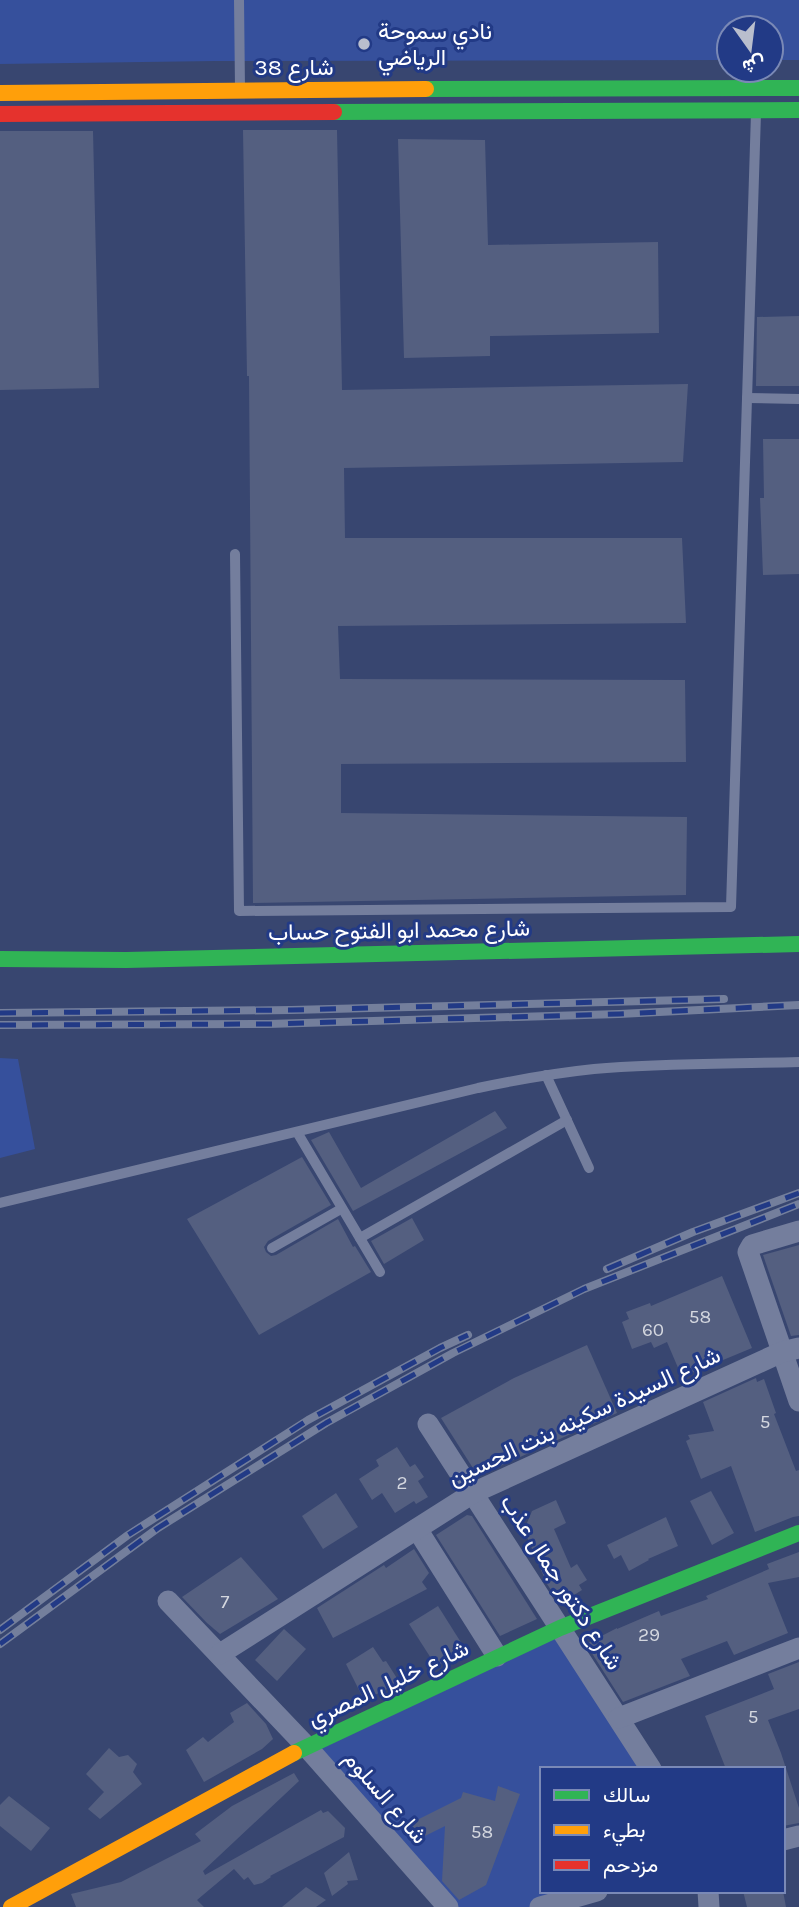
<svg xmlns="http://www.w3.org/2000/svg" width="799" height="1907" viewBox="0 0 799 1907" font-family="Karla,Vazirmatn,sans-serif">
  <rect width="100%" height="100%" fill="#384670"/>
  <g fill="#36509c">
    <polygon points="0,0 799,0 799,60 771,60 771,28 729,28 729,60 216,61 0,64"/>
    <polygon points="0,1058 18,1059 35,1149 0,1158"/>
    <polygon points="555,1630 641,1769 542,1769 542,1891 605,1891 547,1907 438,1907 306,1755"/>
  </g>
  <g fill="#545f80">
    <polygon points="243,130 337,130 342,390 688,384 683,462 344,468 345,538 682,538 686,623 338,626 340,679 685,680 686,762 341,764 341,813 687,817 686,895 253,903 249,376 247,376"/>
    <polygon points="0,131 93,131 99,388 0,390"/>
    <polygon points="398,139 485,140 488,245 658,242 659,333 490,336 490,356 404,358"/>
    <polygon points="799,316 799,386 756,386 757,317"/>
    <polygon points="763,439 799,439 799,574 763,575 760,498 764,498"/>
    <polygon points="495,1111 507,1128 353,1211 311,1140 329,1132 361,1188"/>
    <polygon points="302,1157 331,1205 268,1241 264,1247 266,1252 271,1256 276,1255 338,1219 353,1247 355,1246 371,1272 259,1335 187,1219"/>
    <polygon points="412,1218 424,1240 384,1264 371,1241"/>
    <polygon points="799,1245 799,1335 791,1336 763,1255"/>
    <polygon points="722,1276 752,1348 682,1377 667,1342 654,1348 651,1342 632,1349 622,1322 629,1319 626,1312 650,1303 651,1306"/>
    <polygon points="587,1345 617,1413 478,1476 441,1418 514,1378"/>
    <polygon points="756,1378 757,1382 764,1379 776,1413 774,1414 796,1471 799,1470 799,1516 793,1517 755,1532 731,1466 701,1479 686,1441 690,1439 688,1435 714,1431 703,1402"/>
    <polygon points="397,1447 410,1467 415,1464 424,1477 418,1481 428,1497 416,1504 414,1501 395,1513 382,1493 372,1500 359,1479 379,1466 376,1460"/>
    <polygon points="711,1491 734,1533 712,1545 690,1501"/>
    <polygon points="336,1493 358,1527 323,1549 302,1516"/>
    <polygon points="556,1500 566,1523 554,1529 571,1568 577,1564 587,1580 579,1585 582,1590 563,1602 558,1594 555,1596 547,1584 524,1530 532,1511"/>
    <polygon points="467,1515 472,1516 537,1619 500,1636 436,1535"/>
    <polygon points="666,1517 678,1546 648,1559 649,1560 629,1571 621,1555 614,1559 607,1545"/>
    <polygon points="414,1549 429,1573 422,1582 427,1589 333,1638 317,1608 384,1565 386,1568"/>
    <polygon points="799,1552 799,1577 768,1583 788,1633 734,1655 727,1641 681,1659 690,1676 623,1702 586,1644 617,1628 617,1629 659,1611 661,1616 708,1599 706,1596 769,1569 767,1564"/>
    <polygon points="241,1557 278,1599 220,1634 207,1623 182,1597"/>
    <polygon points="438,1606 467,1652 436,1666 409,1624"/>
    <polygon points="284,1629 306,1649 277,1681 255,1660"/>
    <polygon points="373,1647 383,1662 386,1661 400,1683 364,1700 346,1664"/>
    <polygon points="799,1662 799,1709 768,1720 781,1753 799,1808 799,1823 783,1826 784,1769 726,1769 705,1716 774,1689 768,1674"/>
    <polygon points="247,1703 266,1724 273,1739 262,1749 204,1782 186,1750 203,1737 208,1742 234,1722 230,1713"/>
    <polygon points="109,1748 119,1757 128,1755 137,1764 133,1772 142,1784 100,1819 88,1809 104,1792 86,1774"/>
    <polygon points="294,1773 299,1781 203,1871 205,1875 321,1810 323,1813 328,1811 345,1828 344,1837 270,1876 271,1877 262,1883 254,1885 248,1877 244,1880 234,1869 197,1900 204,1907 76,1907 71,1894 121,1882 201,1841 195,1834 232,1806"/>
    <polygon points="498,1786 520,1794 486,1885 459,1900 442,1881 445,1826 419,1839 411,1823 461,1798 463,1792 495,1801"/>
    <polygon points="9,1796 50,1828 31,1851 0,1826 0,1805"/>
    <polygon points="349,1852 358,1880 347,1881 348,1884 332,1896 324,1873"/>
    <polygon points="306,1887 326,1900 316,1907 282,1907"/>
    <polygon points="743,1891 783,1891 786,1907 747,1907"/>
  </g>
  <g fill="none" stroke-linecap="round" stroke-linejoin="round">
    <g stroke="#747e9d" stroke-width="10">
      <polyline points="239,0 240,88"/>
      <polyline points="747,398 799,399"/>
      <polyline points="235,554 239,911 731,907 756,113"/>
      <polyline points="546,1075 589,1168"/>
      <polyline points="297,1132 380,1272"/>
      <path d="M0,1203L478,1088C516,1080 555,1073 594,1069C662,1063 731,1064 799,1062"/>
      <polyline points="360,1238 567,1120"/>
      <polyline points="272,1248 341,1209"/>
    </g>
    <g stroke="#747e9d" stroke-width="21">
      <polyline points="799,1231 752,1245 748,1252 799,1401"/>
      <polyline points="428,1424 651,1769"/>
      <polyline points="417,1529 497,1656"/>
      <polyline points="168,1601 306,1746 448,1907"/>
      <polyline points="220,1654 473,1493 782,1352 799,1348"/>
      <polyline points="619,1718 799,1648"/>
      <polyline points="783,1840 799,1836"/>
      <polyline points="708,1891 709,1907"/>
      <polyline points="540,1907 597,1891"/>
    </g>
    <g stroke="#30b455" stroke-width="16">
      <polyline points="426,89 799,88"/>
      <polyline points="334,112 799,110"/>
      <polyline points="0,959 126,960 799,944"/>
      <polyline points="294,1753 560,1628 799,1533"/>
    </g>
    <g stroke="#ff9f0a" stroke-width="16">
      <polyline points="0,93 426,89"/>
      <polyline points="11,1907 294,1753"/>
    </g>
    <polyline stroke="#e5322d" stroke-width="16" points="0,114 334,112"/>
    <g stroke="#747f9c" stroke-width="8">
      <g id="rail">
        <polyline points="0,1013 291,1010 724,999"/>
        <polyline points="0,1025 268,1024 619,1014 799,1005"/>
        <polyline points="607,1269 693,1232 799,1193"/>
        <polyline points="0,1630 128,1535 308,1420 440,1348 468,1335"/>
        <polyline points="0,1644 158,1528 326,1423 453,1353 584,1289 799,1204"/>
      </g>
    </g>
    <use href="#rail" stroke="#223a86" stroke-width="5" stroke-dasharray="16" stroke-linecap="butt"/>
  </g>
  <circle fill="#b9becd" stroke="#223a86" stroke-width="2.5" cx="364" cy="44" r="7"/>
  <g text-anchor="middle" stroke-width="6" stroke-linejoin="round" paint-order="stroke">
    <g font-size="19" fill="#d4d7df">
      <text x="700" y="1323">58</text>
      <text x="653" y="1336">60</text>
      <text x="765" y="1428">5</text>
      <text x="402" y="1489">2</text>
      <text x="225" y="1608">7</text>
      <text x="649" y="1641">29</text>
      <text x="753" y="1723">5</text>
      <text x="482" y="1838">58</text>
    </g>
    <g font-size="23" fill="#fff" stroke="#223a86" text-anchor="start">
      <text x="378" y="39">نادي سموحة<tspan x="378" dy="26">الرياضي</tspan></text>
    </g>
    <g font-size="23" fill="#fff" stroke="#223a86">
      <text x="294" y="75">شارع 38</text>
      <text transform="translate(399 930) rotate(-1)" y="8">شارع محمد ابو الفتوح حساب</text>
      <text transform="translate(584 1416) rotate(-25)" y="8">شارع السيدة سكينه بنت الحسين</text>
      <text transform="translate(562 1582) rotate(57)" y="8">شارع دكتور جمال عذب</text>
      <text transform="translate(388 1683) rotate(-25)" y="8">شارع خليل المصري</text>
      <text transform="translate(386 1797) rotate(49)" y="8">شارع السلوم</text>
    </g>
  </g>
  <rect x="540" y="1767" width="245" height="126" fill="#223a86" stroke="#7a89b6" stroke-width="2"/>
  <rect x="554" y="1790" width="35" height="10" fill="#30b455" stroke="#7a89b6" stroke-width="2"/>
  <text x="603" y="1802" font-size="21" fill="#ffffff">سالك</text>
  <rect x="554" y="1825" width="35" height="10" fill="#ff9f0a" stroke="#7a89b6" stroke-width="2"/>
  <text x="603" y="1837" font-size="21" fill="#ffffff">بطيء</text>
  <rect x="554" y="1860" width="35" height="10" fill="#e5322d" stroke="#7a89b6" stroke-width="2"/>
  <text x="603" y="1872" font-size="21" fill="#ffffff">مزدحم</text>
  <g transform="translate(750 49) rotate(166)"><circle r="33" fill="#223a86" stroke="#7a89b6" stroke-width="2"/>
  <path d="M0-5L12 26L0 18L-12 26Z" fill="#b9becd"/>
  <text y="-10" font-size="19" font-weight="bold" text-anchor="middle" fill="#ffffff">ش</text>
  </g>
</svg>
